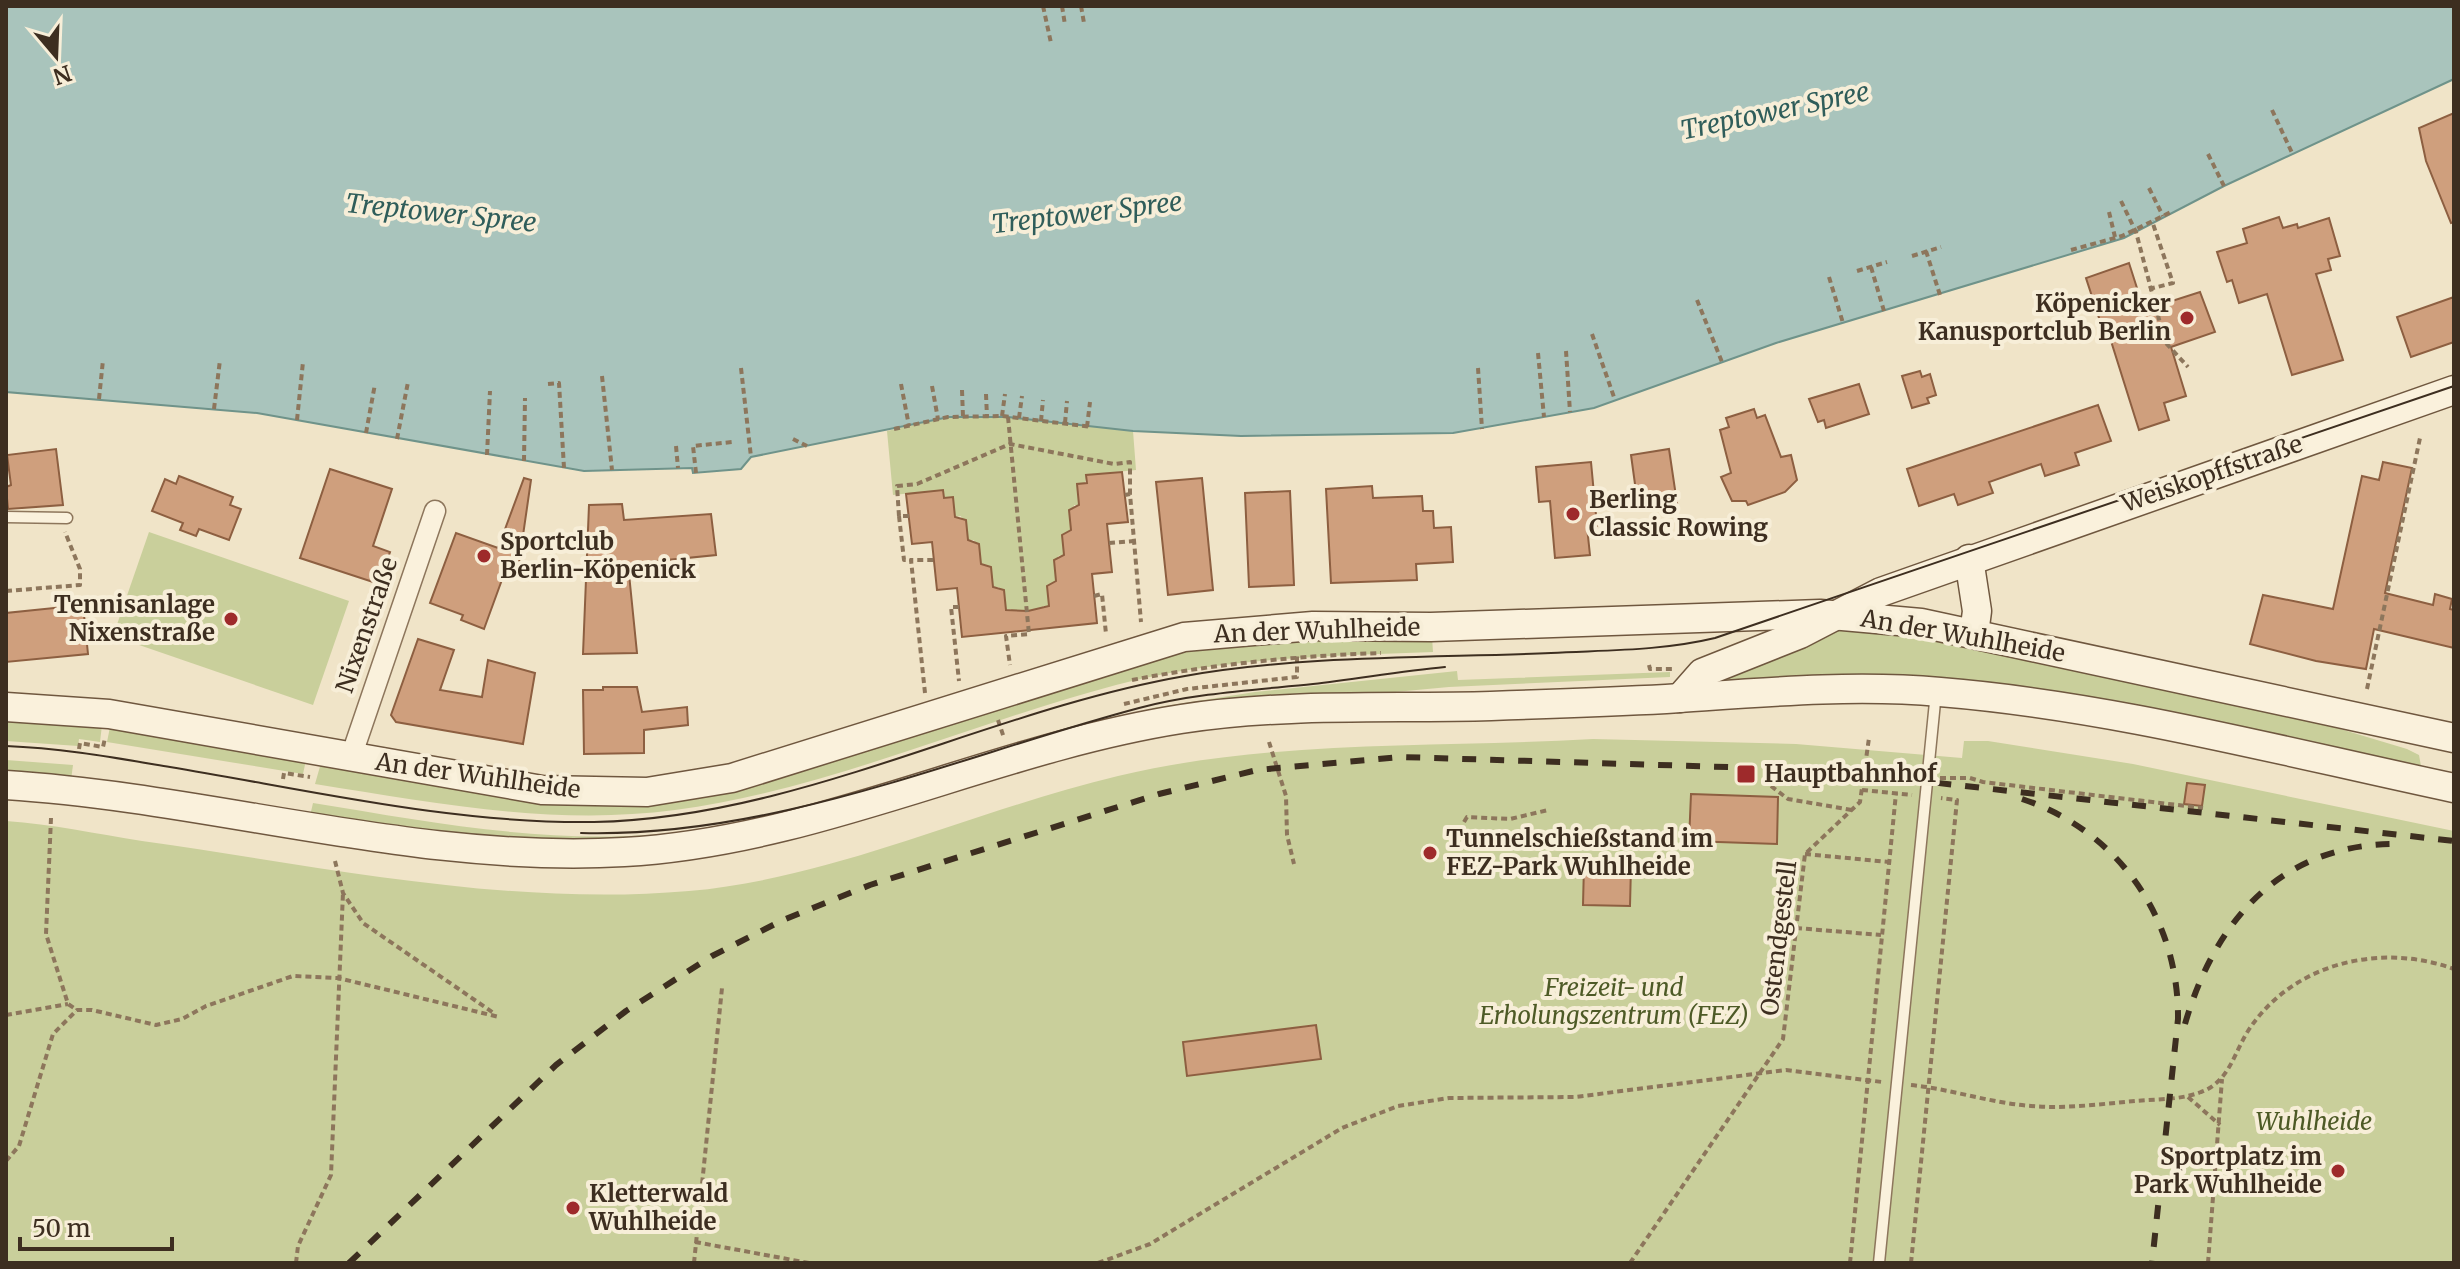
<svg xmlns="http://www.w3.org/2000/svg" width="2460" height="1269" viewBox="0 0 2460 1269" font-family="Merriweather,serif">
  <rect width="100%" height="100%" fill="#f0e4c8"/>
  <g fill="#c9cf9b">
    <polygon points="949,417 1008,417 1133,431 1136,470 1087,475 1079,505 1074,505 1071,530 1062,536 1064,555 1058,556 1056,581 1047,586 1049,606 1043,606 1043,611 1012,614 1011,609 1006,610 999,587 993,587 991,567 981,564 974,540 968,540 961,516 955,517 953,497 944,498 942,490 893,495 887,431"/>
    <polygon points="149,532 349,601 313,705 113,636"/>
    <polygon points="1845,627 1897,631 2307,719 2407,749 2419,755 2421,766 2417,769 1859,678 1724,680 1724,677"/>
    <path d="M1432,637L1433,652C1327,656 1219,658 1116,685C969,724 826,790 675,810C554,826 434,803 315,784L321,763L580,805L1162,653L1225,641Z"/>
    <polygon points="1457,671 1458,680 1670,672 1670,677 1449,687 1154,714 1152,708 1255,692"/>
    <polygon points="6,719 102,725 100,742 79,739 78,746 6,741"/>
    <polygon points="110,727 306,760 303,774 107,742"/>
    <path d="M1593,739L1796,744L1962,758L1964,741H1988L2133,764L2454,831V1263H6V821C52,824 97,834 142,841C321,866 507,907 689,891C836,878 975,810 1118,776C1273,739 1435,748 1593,739Z"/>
    <polygon points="6,760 73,765 71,780 6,776"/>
    <path d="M881,792L693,836L533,845L310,816L313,803C418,820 522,840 628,836C714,833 797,811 881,792Z"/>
  </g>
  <polygon fill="#a9c4bc" stroke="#6f938a" stroke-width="2" points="6,6 2454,6 2454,79 2224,186 2124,238 1776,343 1594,408 1453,433 1241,436 1133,431 1008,417 949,417 751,457 741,469 693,473 692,468 584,471 257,413 6,392"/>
  <g fill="#cf9f7d" stroke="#8d5f41" stroke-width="2">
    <polygon points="2454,113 2454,222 2451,223 2426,161 2419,128"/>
    <polygon points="2279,217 2283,228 2297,224 2298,228 2329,218 2340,256 2328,259 2331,270 2316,274 2343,360 2292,375 2267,294 2239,303 2232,280 2227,282 2217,252 2247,243 2243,229"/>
    <polygon points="2129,263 2144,310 2200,292 2215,332 2171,347 2186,396 2164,403 2169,420 2139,430 2105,322 2101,324 2086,278"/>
    <polygon points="2454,297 2454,342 2411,357 2397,317"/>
    <polygon points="1920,371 1922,377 1930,374 1936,395 1927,398 1929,403 1912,408 1902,376"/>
    <polygon points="1859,384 1869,414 1826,428 1824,420 1818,422 1809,399"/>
    <polygon points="2098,405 2111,441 2075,453 2079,465 2045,476 2041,464 1989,482 1993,493 1958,505 1954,494 1919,506 1907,469"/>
    <polygon points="1754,409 1757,418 1765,415 1781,457 1791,455 1797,480 1785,492 1748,505 1746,501 1732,501 1721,477 1731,473 1720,430 1729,427 1726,418"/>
    <polygon points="56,449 63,505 8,509 6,487 11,485 7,455"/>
    <polygon points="1669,449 1677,503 1638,506 1631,455"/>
    <polygon points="1591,462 1597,526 1587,527 1590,555 1555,558 1550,501 1539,502 1536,467"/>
    <polygon points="2383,462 2412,468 2385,593 2433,605 2435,594 2452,599 2450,609 2454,610 2454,648 2374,629 2366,669 2316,661 2250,644 2263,595 2333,609 2362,476 2379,480"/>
    <polygon points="330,469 392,489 373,546 390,552 379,584 300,558"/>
    <polygon points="1122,472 1128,522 1107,524 1112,572 1092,574 1097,623 962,637 957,588 937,590 932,542 912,544 906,494 943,490 944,498 953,497 955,517 966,520 968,540 979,544 981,564 991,567 993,587 1004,590 1006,610 1028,611 1049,606 1047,586 1056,581 1054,560 1064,555 1062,535 1071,530 1069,510 1079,505 1077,484 1087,483 1086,475"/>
    <polygon points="179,476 233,497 230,505 241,509 229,540 199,529 196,536 180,530 183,523 152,511 165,479 176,484"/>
    <polygon points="524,478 531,480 518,570 507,566 484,629 461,620 463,615 430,603 456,533 498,548"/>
    <polygon points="1202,478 1213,590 1168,595 1156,482"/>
    <polygon points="1372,486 1373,498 1422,496 1423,511 1433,511 1434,528 1451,527 1453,562 1416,564 1417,580 1331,583 1326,489"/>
    <polygon points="1290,491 1294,585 1249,587 1245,493"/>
    <polygon points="622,504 624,520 711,514 716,555 628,564 637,653 583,654 589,505"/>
    <polygon points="83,605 88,654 6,662 6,613"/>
    <polygon points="418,639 454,650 440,690 482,697 488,660 535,673 523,744 396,722 391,715"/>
    <polygon points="603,687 637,687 642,712 687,707 688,725 644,730 644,753 584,754 583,690 603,690"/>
    <polygon points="2187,783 2205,785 2202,806 2184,804"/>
    <polygon points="1691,794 1778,797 1777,844 1689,841"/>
    <polygon points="1584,865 1631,866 1630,906 1583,905"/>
    <polygon points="1316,1025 1321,1059 1187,1076 1183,1042"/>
  </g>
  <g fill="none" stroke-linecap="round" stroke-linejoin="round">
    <g stroke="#8d765c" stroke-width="13">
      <g id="lane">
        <polyline points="6,517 67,518"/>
        <polyline points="1879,1263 1936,692"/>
      </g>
    </g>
    <g stroke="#8d765c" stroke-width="23">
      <polyline id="street" points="351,757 435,511"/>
    </g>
    <g stroke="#6f573f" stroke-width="31">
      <g id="secondary">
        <polyline points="1969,559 1977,611 1974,634"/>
        <polyline points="1680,698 1702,673 1800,634 1881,592 2454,390"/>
        <polyline points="6,707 109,714 542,790 647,792 732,778 1184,637 1313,626 1431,627 1820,614 1921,623 2454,738"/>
        <path d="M6,785C213,798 416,864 624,852C818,841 991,749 1181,719C1284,703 1387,709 1491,706C1550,704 1608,702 1666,699C1756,693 1849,684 1940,692C2113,706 2284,752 2454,788"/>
      </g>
    </g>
    <g stroke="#8d765c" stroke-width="4" stroke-dasharray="6 4" stroke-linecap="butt">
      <polyline points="1043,6 1051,43"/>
      <polyline points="1062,6 1065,25"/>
      <polyline points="1081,6 1084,23"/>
      <polyline points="2272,110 2293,155"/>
      <polyline points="2208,154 2224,186"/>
      <polyline points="2149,188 2163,216"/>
      <polyline points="2121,201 2136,232 2165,342 2188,367"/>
      <polyline points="2109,212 2115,237"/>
      <polyline points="2071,250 2122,236 2171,212"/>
      <polyline points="1926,251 1940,295"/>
      <polyline points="1912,256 1941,247"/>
      <polyline points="1871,267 1884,311"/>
      <polyline points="1857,271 1887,262"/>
      <polyline points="1829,277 1843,323"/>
      <polyline points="2149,289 2173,283 2152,221"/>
      <polyline points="1697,300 1722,362"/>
      <polyline points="1592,334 1615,400"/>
      <polyline points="1566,351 1570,412"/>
      <polyline points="1538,353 1544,417"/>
      <polyline points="741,368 751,457"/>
      <polyline points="1478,368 1482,429"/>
      <polyline points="602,376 612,470"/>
      <polyline points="548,384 559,383 564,468"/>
      <polyline points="901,384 909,426"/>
      <polyline points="932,386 938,419"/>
      <polyline points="962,390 963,417"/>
      <polyline points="986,394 987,417"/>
      <polyline points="99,399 103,360"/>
      <polyline points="214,409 220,360"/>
      <polyline points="1002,416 1005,394"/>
      <polyline points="1008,417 1029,634 1006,636 1010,665"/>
      <polyline points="1019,418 1022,396"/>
      <polyline points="297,420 303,362"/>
      <polyline points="1041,421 1043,400"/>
      <polyline points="1065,423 1067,401"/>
      <polyline points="1087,427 1090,402"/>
      <polyline points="894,429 948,417 1002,416 1092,427"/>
      <polyline points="366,433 375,384"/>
      <polyline points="397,439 408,382"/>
      <polyline points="793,439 807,446"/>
      <polyline points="676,446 678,468"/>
      <polyline points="487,455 490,391"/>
      <polyline points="524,461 525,398"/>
      <polyline points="696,473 693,446 732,442"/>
      <polyline points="1125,495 1130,494 1141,622"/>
      <polyline points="899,516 897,486 917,484 1010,444 1114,464 1130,462 1130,494"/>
      <polyline points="909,516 899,516 904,560 911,560"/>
      <polyline points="1109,543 1134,541"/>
      <polyline points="6,591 80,585 80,569 65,532"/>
      <polyline points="1094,596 1102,594 1106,634"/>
      <polyline points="959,607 951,607 959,681"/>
      <polyline points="1649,665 1650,669 1675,669"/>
      <path d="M1132,680C1215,664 1297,656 1381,653"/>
      <polyline points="2367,689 2420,438"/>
      <polyline points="925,693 911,560 934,560"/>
      <polyline points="1124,704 1187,689 1297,677 1297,656"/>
      <polyline points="998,720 1004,738"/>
      <polyline points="1269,742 1286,796 1287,835 1294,864"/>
      <polyline points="79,749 80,743 103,747 105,738"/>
      <polyline points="1940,778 1970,778 1983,782 2203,808"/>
      <polyline points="283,779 284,773 310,777"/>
      <polyline points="1771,786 1788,799 1852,810"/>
      <polyline points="1862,790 1912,795"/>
      <polyline points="51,818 46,934 68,1004 77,1010"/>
      <polyline points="1464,822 1467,817 1510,819 1548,810"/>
      <polyline points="1805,854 1889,862"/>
      <polyline points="335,861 343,893 363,923 495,1014"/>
      <polyline points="1796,928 1881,935"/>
      <polyline points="6,1015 68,1004"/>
      <path d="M1911,1085C1951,1089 1990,1103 2031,1106C2066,1109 2101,1104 2135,1101C2157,1099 2181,1100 2201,1092C2229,1082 2234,1053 2248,1031C2292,963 2380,942 2454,969"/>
      <polyline points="2188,1097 2220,1125"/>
      <polyline points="6,1161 19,1146 53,1034 77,1010 92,1010 156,1025 182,1019 206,1006 293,976 338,978 499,1017"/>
      <polyline points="695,1242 809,1263"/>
      <polyline points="296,1263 298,1246 331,1175 343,893"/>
      <polyline points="694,1263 722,988"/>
      <polyline points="1098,1263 1150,1244 1342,1128 1398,1106 1449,1098 1575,1097 1786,1070 1882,1082"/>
      <polyline points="1630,1263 1783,1039 1805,854 1860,802 1869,738"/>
      <polyline points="1850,1263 1896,793"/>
      <polyline points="1911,1263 1957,800 1941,798"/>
      <polyline points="2208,1263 2222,1079"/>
    </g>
    <use href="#lane" stroke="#faf1dc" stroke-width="10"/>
    <use href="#street" stroke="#faf1dc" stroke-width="20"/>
    <use href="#secondary" stroke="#faf1dc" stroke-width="28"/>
    <g stroke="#3d2e20" stroke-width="2">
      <path d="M6,746C61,748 116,758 170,767C309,790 452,824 594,822C799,818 985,711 1185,676C1305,655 1429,658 1551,653C1606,650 1661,651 1715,638L2454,386"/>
      <path d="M581,833C775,838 955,757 1139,708C1196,693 1255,690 1313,684C1357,679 1401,671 1445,667"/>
    </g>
    <g stroke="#3d2e20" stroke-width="6" stroke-dasharray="14 14" stroke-linecap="butt">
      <path d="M2022,799C2119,831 2179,919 2178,1019L2152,1263"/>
      <path d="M2185,1024C2215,920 2282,843 2398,844"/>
      <polyline points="349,1263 556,1065 626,1011 712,956 783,920 870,885 1159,794 1257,770 1400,757 1823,770 2454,841"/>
    </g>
  </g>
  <g fill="#9e2a2b" stroke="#f7eed8" stroke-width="3">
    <circle cx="2187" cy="318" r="8"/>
    <circle cx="1573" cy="514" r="8"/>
    <circle cx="484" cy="556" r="8"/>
    <circle cx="231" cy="619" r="8"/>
    <rect x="1736" y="764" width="20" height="20" rx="4"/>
    <circle cx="1430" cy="853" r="8"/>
    <circle cx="2338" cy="1171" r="8"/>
    <circle cx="573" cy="1208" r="8"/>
  </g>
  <g text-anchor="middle" stroke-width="8" stroke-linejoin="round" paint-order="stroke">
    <g font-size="24" font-weight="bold" fill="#3d2e20" stroke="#f7eed8" text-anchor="start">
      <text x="2171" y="312" text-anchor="end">Köpenicker<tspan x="2171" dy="28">Kanusportclub Berlin</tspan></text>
      <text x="1589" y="508">Berling<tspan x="1589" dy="28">Classic Rowing</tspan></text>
      <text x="500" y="550">Sportclub<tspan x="500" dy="28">Berlin-Köpenick</tspan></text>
      <text x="215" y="613" text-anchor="end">Tennisanlage<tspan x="215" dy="28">Nixenstraße</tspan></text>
      <text x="1764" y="782">Hauptbahnhof</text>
      <text x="1446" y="847">Tunnelschießstand im<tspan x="1446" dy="28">FEZ-Park Wuhlheide</tspan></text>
      <text x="2322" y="1165" text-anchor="end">Sportplatz im<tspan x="2322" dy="28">Park Wuhlheide</tspan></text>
      <text x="589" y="1202">Kletterwald<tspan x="589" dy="28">Wuhlheide</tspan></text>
    </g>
    <g font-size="24" fill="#3d2e20" stroke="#f7eed8">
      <text transform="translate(2212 474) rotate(-19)" y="8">Weiskopffstraße</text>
      <text transform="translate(367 625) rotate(-71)" y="8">Nixenstraße</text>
      <text transform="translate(1317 631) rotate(-2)" y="8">An der Wuhlheide</text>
      <text transform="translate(1963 636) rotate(10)" y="8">An der Wuhlheide</text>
      <text transform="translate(478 776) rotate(8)" y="8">An der Wuhlheide</text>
      <text transform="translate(1779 938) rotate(-83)" y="8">Ostendgestell</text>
    </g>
    <g font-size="24" font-style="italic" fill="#4d5a26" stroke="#f7eed8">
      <text x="1614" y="996">Freizeit- und<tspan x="1614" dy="28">Erholungszentrum (FEZ)</tspan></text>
      <text x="2314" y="1130">Wuhlheide</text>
    </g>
    <g font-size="26" font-style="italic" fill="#2f5d5a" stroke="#f7eed8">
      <text transform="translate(1775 111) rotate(-12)" y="9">Treptower Spree</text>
      <text transform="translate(441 213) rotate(6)" y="9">Treptower Spree</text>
      <text transform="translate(1087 213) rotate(-7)" y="9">Treptower Spree</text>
    </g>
  </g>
  <rect width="2460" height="1269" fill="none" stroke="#3d2e20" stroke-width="16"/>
  <g transform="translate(56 56) rotate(161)" stroke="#f7eed8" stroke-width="6" paint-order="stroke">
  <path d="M0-6L14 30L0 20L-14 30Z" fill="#3d2e20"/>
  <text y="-12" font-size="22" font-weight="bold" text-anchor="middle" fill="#3d2e20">N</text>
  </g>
  <path d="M20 1237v12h152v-12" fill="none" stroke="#3d2e20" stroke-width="4"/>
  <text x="32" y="1237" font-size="24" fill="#3d2e20" stroke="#f7eed8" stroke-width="6" paint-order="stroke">50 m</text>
</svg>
